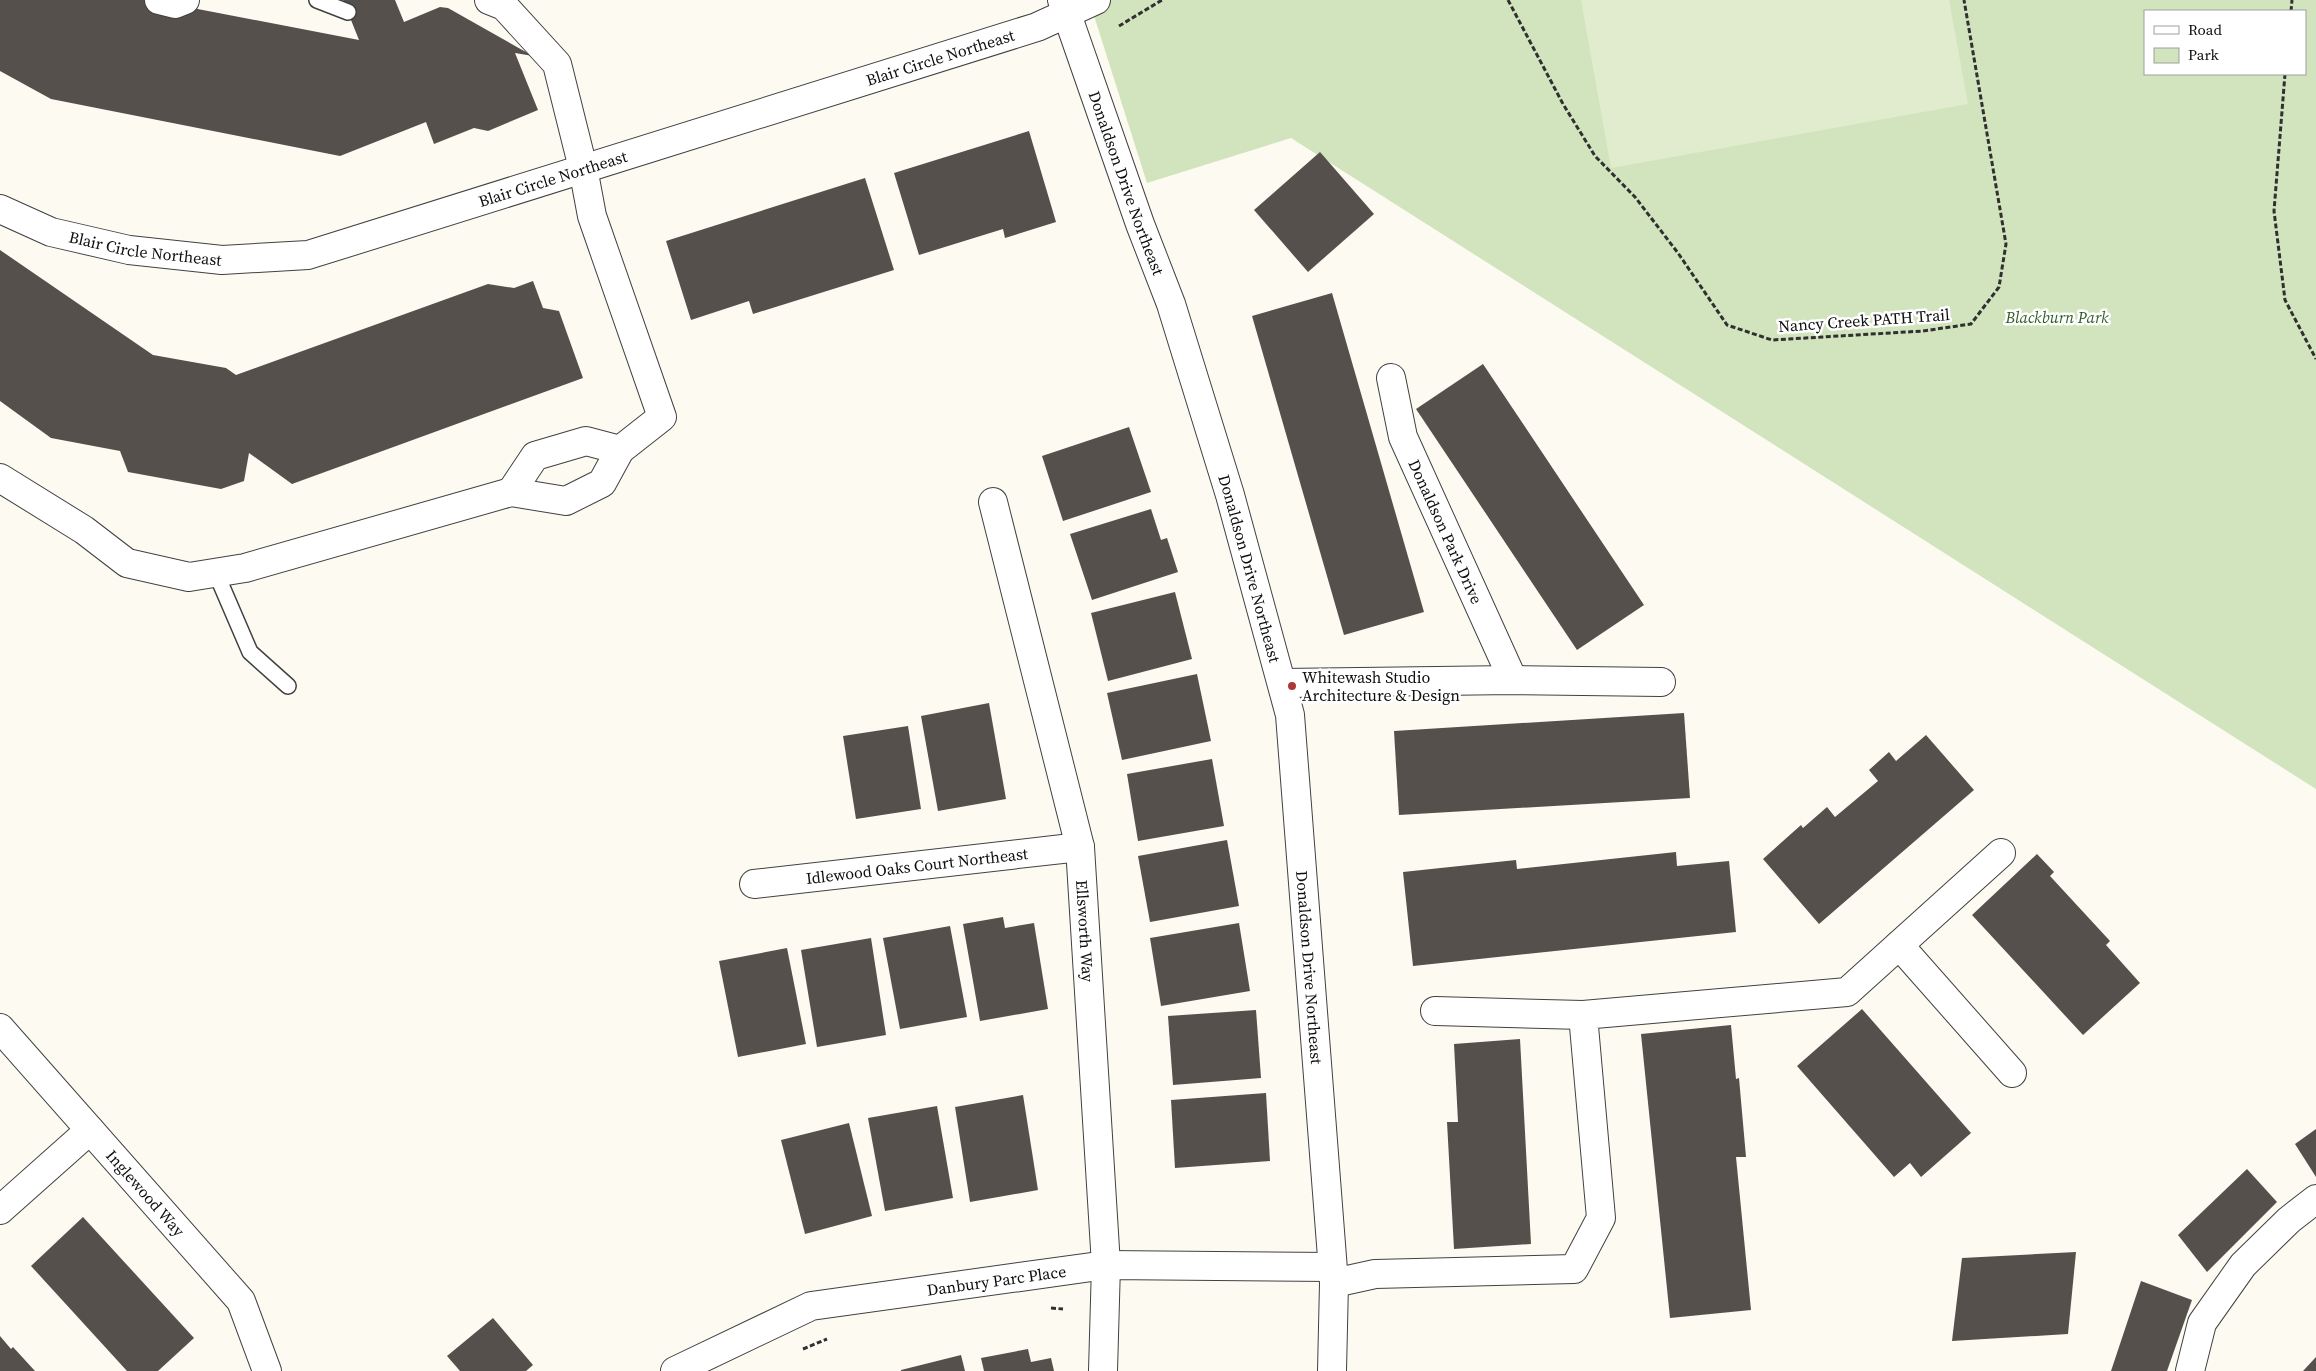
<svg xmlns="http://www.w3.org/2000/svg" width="2316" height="1371" viewBox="0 0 2316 1371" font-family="'Source Serif 4',serif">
  <rect width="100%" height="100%" fill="#fdfbf1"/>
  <path fill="#d1e4be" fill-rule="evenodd" d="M1089,0H2316V789L1291,138L1147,183ZM2145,11H2305V74H2145Z"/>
  <polygon fill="#e1eccf" points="1581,0 1949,0 1968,104 1611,168"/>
  <g fill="#55504c">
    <polygon points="0,0 151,0 359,40 343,0 395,0 404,22 440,7 448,8 533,56 515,53 538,110 488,131 474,128 434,144 426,122 340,156 51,99 0,71"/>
    <polygon points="1029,131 1056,222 1005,238 1003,229 919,255 894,173"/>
    <polygon points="1320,152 1374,214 1308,272 1254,210"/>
    <polygon points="865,178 894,270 753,314 749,301 691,320 666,241"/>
    <polygon points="0,250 153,355 226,368 236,375 488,284 514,288 533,281 543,308 559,311 583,378 292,484 249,453 244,481 221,489 128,472 120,451 51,438 0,401"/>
    <polygon points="1332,293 1424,612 1344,635 1252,316"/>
    <polygon points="1483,364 1644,605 1577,650 1416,409"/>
    <polygon points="1129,427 1151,492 1063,521 1042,456"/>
    <polygon points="1151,509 1161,540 1167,538 1178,572 1092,600 1070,534"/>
    <polygon points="1175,592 1192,659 1108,681 1091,613"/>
    <polygon points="1197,674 1211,741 1122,760 1107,693"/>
    <polygon points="989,703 1006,799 938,811 921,716"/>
    <polygon points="1684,713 1690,798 1399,815 1394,731"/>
    <polygon points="908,726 921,809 856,819 843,736"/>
    <polygon points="1926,735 1974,790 1819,924 1763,859 1801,825 1803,828 1827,807 1835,817 1878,781 1869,770 1889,752 1896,761"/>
    <polygon points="1212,759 1224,826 1138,841 1127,774"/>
    <polygon points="1227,840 1239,906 1150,922 1138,856"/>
    <polygon points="1676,852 1677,866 1729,861 1736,932 1413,966 1403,872 1516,860 1517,869"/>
    <polygon points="2037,854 2054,872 2050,876 2110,941 2106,945 2140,983 2083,1035 1972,915"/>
    <polygon points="1003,917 1005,928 1034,923 1048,1009 980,1021 963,924"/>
    <polygon points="1239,923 1250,991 1161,1006 1150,938"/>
    <polygon points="950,926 967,1017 900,1029 883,938"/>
    <polygon points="871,938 886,1035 817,1047 801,950"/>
    <polygon points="787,948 806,1044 738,1057 719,961"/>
    <polygon points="1862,1009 1971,1133 1921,1177 1910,1163 1894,1177 1797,1066"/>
    <polygon points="1256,1010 1261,1078 1173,1085 1168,1016"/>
    <polygon points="1731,1025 1736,1079 1739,1078 1746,1157 1736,1157 1751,1310 1670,1318 1641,1034"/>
    <polygon points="1520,1039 1531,1244 1454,1249 1447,1122 1458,1122 1454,1044"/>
    <polygon points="1266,1093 1270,1161 1175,1168 1171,1100"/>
    <polygon points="1023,1095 1038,1190 970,1202 955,1107"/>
    <polygon points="937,1106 953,1198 885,1211 868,1118"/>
    <polygon points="849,1123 872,1216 805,1234 781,1140"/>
    <polygon points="2316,1129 2316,1177 2295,1144"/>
    <polygon points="2247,1169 2277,1202 2207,1272 2178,1235"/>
    <polygon points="83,1217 194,1338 158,1371 127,1371 31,1266"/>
    <polygon points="2076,1252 2068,1334 1952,1341 1962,1258"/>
    <polygon points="2141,1281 2192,1300 2167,1371 2111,1371"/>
    <polygon points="493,1318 533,1365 526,1371 460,1371 447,1356"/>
    <polygon points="0,1336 11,1349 13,1347 35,1371 0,1371"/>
    <polygon points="1028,1349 1031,1362 1051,1358 1054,1371 984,1371 981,1358"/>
    <polygon points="961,1355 965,1371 901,1371 901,1370"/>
    <polygon points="2316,1357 2316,1371 2303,1371"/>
  </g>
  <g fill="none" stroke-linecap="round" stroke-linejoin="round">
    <g stroke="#414141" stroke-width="18">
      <g id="lane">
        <polyline points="317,0 348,12"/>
        <polyline points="216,573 250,652 288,686"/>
      </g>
    </g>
    <g stroke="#414141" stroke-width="30">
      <g id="street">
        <polyline points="159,0 175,4 185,0"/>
        <path id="s1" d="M1062,0L1140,224L1171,304L1230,495L1290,715L1334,1283L1332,1371"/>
        <path id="s2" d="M0,209L51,232L129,250L222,260L308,255L1037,27L1096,0"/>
        <path id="s3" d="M1391,378L1403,437L1513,680"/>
        <polyline points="0,478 84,530 127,563 189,577 245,568 511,492 566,501 602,483 620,450 662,417 592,216 583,168 557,64 504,6 489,0"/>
        <polyline points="511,492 535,456 586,441 620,450"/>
        <path id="s4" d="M993,502L1080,847L1106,1265L1103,1371"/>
        <polyline points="1282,683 1513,680 1661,682"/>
        <path id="s5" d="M754,884L1080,847"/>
        <polyline points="1899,945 2012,1073"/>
        <polyline points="1435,1011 1583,1015"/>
        <path id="s6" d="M0,1028L241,1301L267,1371"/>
        <polyline points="0,1210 90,1130"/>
        <polyline points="1334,1283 1375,1274 1574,1269 1601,1218 1583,1015 1847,992 2001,853"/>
        <path id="s7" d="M675,1371L811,1306L1106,1265L1332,1267"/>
        <polyline points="2190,1371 2202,1323 2243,1265 2289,1220 2316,1199"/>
      </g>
    </g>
    <g stroke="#303030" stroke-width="3" stroke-dasharray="5 2.5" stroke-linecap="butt">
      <polyline points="1508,0 1563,104 1595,156 1635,197 1678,253 1727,325 1772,340 1923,331 1971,324 1999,287 2006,244 1964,0"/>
      <polyline points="2291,11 2292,0"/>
      <polyline points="1119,26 1162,0"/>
      <polyline points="2285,74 2274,211 2285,300 2316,359"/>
      <polyline points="1051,1308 1063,1309"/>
      <polyline points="803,1349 827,1339"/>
    </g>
    <use href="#lane" stroke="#fff" stroke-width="15"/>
    <use href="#street" stroke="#fff" stroke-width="28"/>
  </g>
  <circle fill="#ac383a" stroke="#fff" stroke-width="2" cx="1292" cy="686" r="5"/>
  <g text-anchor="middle" stroke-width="5" stroke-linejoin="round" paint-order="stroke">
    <g font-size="16" fill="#0e0e0e" stroke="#fff">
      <text dy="6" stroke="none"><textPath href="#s2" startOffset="978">Blair Circle Northeast</textPath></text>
      <text dy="6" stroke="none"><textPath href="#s2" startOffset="572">Blair Circle Northeast</textPath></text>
      <text dy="6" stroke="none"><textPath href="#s1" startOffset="194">Donaldson Drive Northeast</textPath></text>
      <text dy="6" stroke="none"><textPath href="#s2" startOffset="152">Blair Circle Northeast</textPath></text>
      <text transform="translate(1864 320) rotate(-4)" y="6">Nancy Creek PATH Trail</text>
      <text dy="6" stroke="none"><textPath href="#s3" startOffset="164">Donaldson Park Drive</textPath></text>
      <text dy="6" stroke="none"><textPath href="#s1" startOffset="599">Donaldson Drive Northeast</textPath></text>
      <text dy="6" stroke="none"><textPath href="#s5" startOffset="164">Idlewood Oaks Court Northeast</textPath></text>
      <text dy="6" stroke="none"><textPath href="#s4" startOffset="440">Ellsworth Way</textPath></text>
      <text dy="6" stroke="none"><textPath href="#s1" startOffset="1004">Donaldson Drive Northeast</textPath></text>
      <text dy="6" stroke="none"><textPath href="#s6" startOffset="220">Inglewood Way</textPath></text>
      <text dy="6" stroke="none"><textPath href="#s7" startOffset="338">Danbury Parc Place</textPath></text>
    </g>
    <g font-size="16" font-style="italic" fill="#305d26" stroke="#fff">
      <text x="2057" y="323">Blackburn Park</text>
    </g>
    <g font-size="16" fill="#0e0e0e" stroke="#fff" text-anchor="start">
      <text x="1302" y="683">Whitewash Studio<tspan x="1302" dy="18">Architecture &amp; Design</tspan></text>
    </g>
  </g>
  <rect x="2144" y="10" width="162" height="65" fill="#ffffff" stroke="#9f9f9f"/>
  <rect x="2154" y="26" width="25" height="8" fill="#ffffff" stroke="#9f9f9f"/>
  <text x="2188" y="35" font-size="15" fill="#0e0e0e">Road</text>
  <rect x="2154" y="48" width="25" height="15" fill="#d1e4be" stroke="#9f9f9f"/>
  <text x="2188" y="60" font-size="15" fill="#0e0e0e">Park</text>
</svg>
